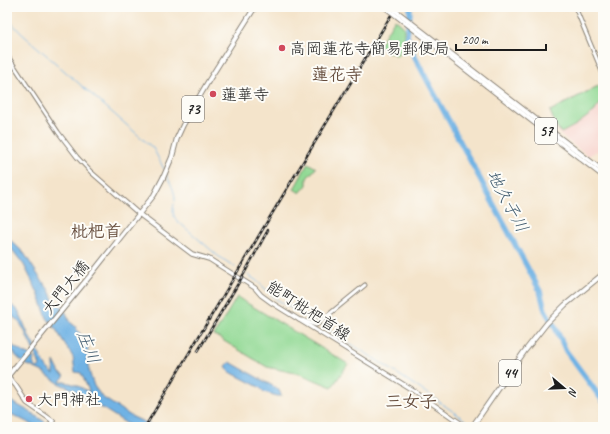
<svg xmlns="http://www.w3.org/2000/svg" width="610" height="434" viewBox="0 0 610 434" font-family="Caveat,'Klee One',sans-serif">
  <rect width="100%" height="100%" fill="#fdfcf7"/>
  <filter id="ink" filterUnits="userSpaceOnUse"><feTurbulence type="fractalNoise" baseFrequency=".025" numOctaves="2"/><feDisplacementMap in="SourceGraphic" scale="8" xChannelSelector="R" yChannelSelector="G"/><feConvolveMatrix kernelMatrix="1 2 1 2 8 2 1 2 1" color-interpolation-filters="sRGB"/></filter>
  <filter id="wash" filterUnits="userSpaceOnUse"><feTurbulence type="fractalNoise" baseFrequency=".012" numOctaves="4" result="noise"/><feDisplacementMap in="SourceGraphic" scale="16" xChannelSelector="R" yChannelSelector="G"/><feGaussianBlur stdDeviation="0.9" result="paint"/><feColorMatrix in="noise" values="0 0 0 0 0 0 0 0 0 0 0 0 0 0 0 0 0 1.4 0 .05"/><feComposite in="paint" operator="in"/></filter>
  <g filter="url(#wash)">
    <rect width="100%" height="100%" fill="#f4e4cb"/>
    <polygon fill="#f7d0c9" points="603,82 603,148 588,156 560,135 549,111"/>
    <g fill="#92d994" stroke="#577a58">
      <polygon points="395,19 404,27 404,45 397,56 391,52 389,53 379,45"/>
      <path d="M602,84L603,86V102C600,104 596,107 595,111L576,125L561,133L558,128H557L550,111Z"/>
      <polygon points="308,163 316,168 307,178 307,185 300,193 294,189"/>
      <polygon points="237,297 348,364 332,387 300,374 267,367 214,335"/>
    </g>
    <g fill="#6fb2e4" stroke="#466780">
      <path d="M7,237L24,253L40,278L49,290L54,302H57L65,311L71,323L75,326L77,330L82,336L88,347L87,361L90,374L94,386L102,397L131,416L155,427H132L72,389L60,384L47,375L43,372L28,365H26L15,355V353L11,350L7,346V337L14,347L34,358C33,363 33,365 37,368L40,366C38,359 34,352 31,345C28,340 26,333 23,328C16,315 7,318 7,302L18,310L30,338L47,368L54,374V361L60,373L65,376L60,381C75,384 78,385 90,393L81,373L75,372L73,357L55,328L47,318L38,293L24,265L7,243Z"/>
      <polygon points="230,362 278,389 282,396 277,396 264,392 259,387 230,372 226,366"/>
      <polygon points="7,399 32,413 52,427 37,427 7,412"/>
    </g>
    <g fill="none" stroke-linecap="round" stroke-linejoin="round">
      <g stroke="#6fb2e4" stroke-width="1">
        <polyline points="7,12 10,21 21,33 153,148 164,169"/>
        <path d="M166,174C170,183 176,192 175,201"/>
        <path d="M174,204C172,212 173,217 179,223"/>
        <polyline points="181,224 218,256 235,267"/>
        <polyline points="248,275 257,281 276,299 316,323"/>
        <path d="M319,324C371,356 422,389 472,425"/>
      </g>
      <polyline stroke="#6fb2e4" stroke-width="5.5" points="410,7 410,14 407,36 411,49 418,63 540,291 545,310 555,327 566,351 603,401"/>
    </g>
  </g>
  <g filter="url(#ink)">
    <g fill="none" stroke-linecap="round" stroke-linejoin="round">
      <g stroke="#888074" stroke-width="5">
        <g id="tertiary">
          <polyline points="575,7 603,74"/>
          <polyline points="7,55 58,132 77,157 91,172 139,214"/>
          <polyline points="299,320 302,320 316,325 365,285"/>
        </g>
      </g>
      <g stroke="#888074" stroke-width="5.5">
        <g id="secondary">
          <polyline points="139,214 192,254 209,259 255,288 261,295 272,303 414,391 466,427"/>
          <polyline points="8,376 16,386 27,403 53,421 48,427"/>
        </g>
      </g>
      <g stroke="#888074" stroke-width="6">
        <g id="primary">
          <polyline points="489,83 603,171"/>
          <polyline points="487,86 603,176"/>
          <polyline points="7,377 89,277 154,195 163,178 172,157 177,138 183,125 209,80 255,7"/>
          <polyline points="472,427 524,352 547,323 565,305 603,274"/>
        </g>
      </g>
      <use href="#tertiary" stroke="#fff" stroke-width="3"/>
      <use href="#secondary" stroke="#fff" stroke-width="3.5"/>
      <use href="#primary" stroke="#fff" stroke-width="4"/>
      <g stroke="#1c1c1c" stroke-width="2.5">
        <g id="rail">
          <polyline points="198,351 245,272 268,230"/>
          <polyline points="145,427 270,217 396,7"/>
        </g>
      </g>
      <use href="#rail" stroke="#fdfcf7" stroke-width="1" stroke-dasharray="3" stroke-linecap="butt"/>
      <g stroke="#888074" stroke-width="6" stroke-linecap="butt">
        <g id="primary-bridge">
          <polyline points="385,7 487,86"/>
          <polyline points="391,7 489,83"/>
        </g>
      </g>
      <use href="#primary-bridge" stroke="#fff" stroke-width="4"/>
    </g>
  </g>
  <g fill="#d1495b" stroke="#fdfcf7" stroke-width="1.5">
    <circle cx="282" cy="48" r="4"/>
    <circle cx="213" cy="94" r="4"/>
    <circle cx="29" cy="399" r="4"/>
  </g>
  <g text-anchor="middle" stroke-width="4" stroke-linejoin="round" paint-order="stroke">
    <g fill="#fdfcf7" stroke="#605f5e" stroke-width="1">
      <rect x="182" y="96" width="22" height="26" rx="3"/>
      <rect x="535" y="118" width="22" height="26" rx="3"/>
      <rect x="499" y="360" width="22" height="26" rx="3"/>
    </g>
    <g font-size="15" font-weight="bold" fill="#1c1c1c">
      <text x="193" y="114">73</text>
      <text x="546" y="136">57</text>
      <text x="510" y="378">44</text>
    </g>
    <g font-size="16" fill="#1c1c1c" stroke="#fdfcf7" text-anchor="start">
      <text x="290" y="54">高岡蓮花寺簡易郵便局</text>
      <text x="221" y="100">蓮華寺</text>
      <text x="37" y="405">大門神社</text>
    </g>
    <g font-size="16" fill="#1c1c1c" stroke="#fdfcf7">
      <text transform="translate(65 287) rotate(-51)" y="6">大門大橋</text>
      <text transform="translate(309 310) rotate(33)" y="6">能町枇杷首線</text>
    </g>
    <g font-size="17" font-weight="bold" fill="#664d3d" stroke="#fdfcf7">
      <text x="337" y="80">蓮花寺</text>
      <text x="96" y="237">枇杷首</text>
      <text x="411" y="407">三女子</text>
    </g>
    <g font-size="17" font-style="italic" fill="#3d586c" stroke="#fdfcf7">
      <text transform="translate(508 201) rotate(62)" y="6">地久子川</text>
      <text transform="translate(89 347) rotate(69)" y="6">庄川</text>
    </g>
  </g>
  <rect width="610" height="434" fill="none" stroke="#fdfcf7" stroke-width="24"/>
  <g transform="translate(564 388) rotate(109)" stroke="#fdfcf7" stroke-width="3" paint-order="stroke">
  <path d="M0-3L7 15L0 10L-7 15Z" fill="#1c1c1c"/>
  <text y="-6" font-size="11" font-weight="bold" text-anchor="middle" fill="#1c1c1c">N</text>
  </g>
  <path d="M456 44v6h90v-6" fill="none" stroke="#1c1c1c" stroke-width="2"/>
  <text x="462" y="44" font-size="12" fill="#1c1c1c" stroke="#fdfcf7" stroke-width="3" paint-order="stroke">200 m</text>
</svg>
